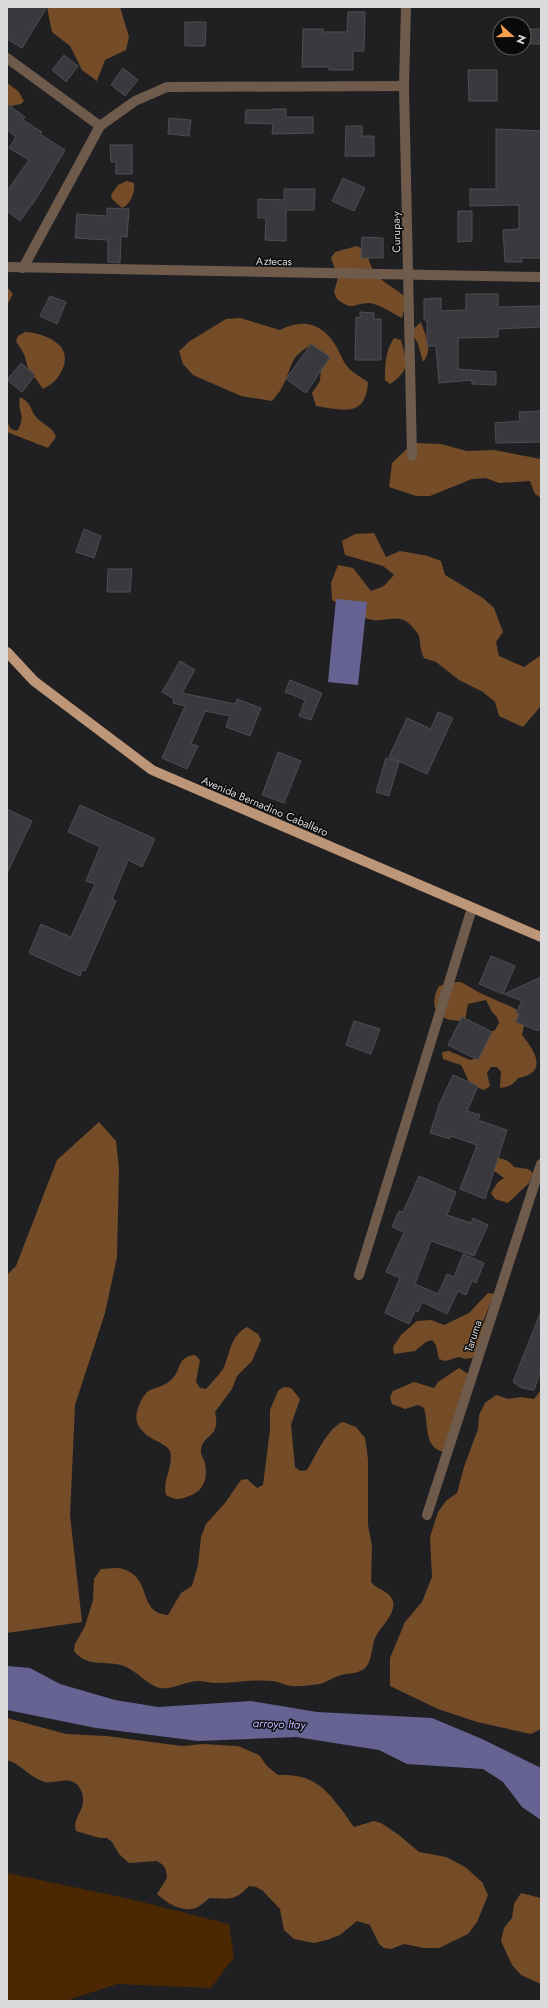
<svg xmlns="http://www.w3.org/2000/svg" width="548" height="2008" viewBox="0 0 548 2008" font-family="Jost,sans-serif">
  <rect width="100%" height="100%" fill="#202023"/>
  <polygon fill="#4b2702" points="7,1873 130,1899 229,1924 234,1957 211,1988 117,1984 65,2001 7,2001"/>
  <g fill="#744c27">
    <polygon points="47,7 120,7 129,37 126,50 105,60 97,81 82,70 70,46 52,32"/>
    <polygon points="7,83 18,91 24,101 21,104 11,106 7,104"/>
    <path d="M127,181L134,183C135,193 131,204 122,208L112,199L111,195L118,185Z"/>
    <path d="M357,246C370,251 367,262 375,273C384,284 394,287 404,296V310L402,318C392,313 379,304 369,303C354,303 353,312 337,299L334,292L338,278L331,258L335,252Z"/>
    <polygon points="7,287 13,294 7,305"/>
    <path d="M240,318L280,330C299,320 318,321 332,340C338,348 341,357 346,365C351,372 361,377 368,382C366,418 343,410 316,406L312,393L320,381L322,352L309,346C290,359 294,360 286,379C283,387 278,394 272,401L241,396L193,375L183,364L179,351L190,341L226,319Z"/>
    <path d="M421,322C425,336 434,349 423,362L418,344L411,331Z"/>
    <path d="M25,332C44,333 73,344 63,368C58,379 54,383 43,389L28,368L24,354L16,341L18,336Z"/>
    <path d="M394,338L401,340C407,362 411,370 390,384L385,380C385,365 385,351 394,338Z"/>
    <path d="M20,397C34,405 29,410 38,419C45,426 53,427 56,437L48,448L7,432V422L11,429L17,431C27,417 17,411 20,397Z"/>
    <polygon points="413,443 441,444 467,451 494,450 541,459 541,498 535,494 530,481 499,483 486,478 472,479 430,496 416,496 389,487 392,463"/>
    <path d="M374,533L386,557L400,551L428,556L441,561L445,575L483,598L494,608L503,632L496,642L499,656L524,667L541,655V706L523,727L499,716L495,702L483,692L459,680L436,662L424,658C419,649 421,639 418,634C400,607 389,625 368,619C355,615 344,606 332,600L331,583L338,565L353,568L371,591L384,586L394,575L383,566L345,555L342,541L355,534Z"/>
    <path d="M454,982H461L480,993L514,1008L526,1016L522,1035C536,1052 548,1073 518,1078C513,1085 508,1087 500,1088L501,1072L497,1067H491L487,1073L490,1086L484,1090C465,1083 470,1081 461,1065L443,1059L442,1052L449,1051L470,1060L477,1058L489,1033L495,1030L499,1023L497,1017L492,1012L486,1000L468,1004L465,1020C441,1024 426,1009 439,986Z"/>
    <polygon points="99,1122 116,1141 119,1168 117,1257 105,1313 75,1405 70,1515 82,1622 7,1633 7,1275 16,1266 57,1160"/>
    <path d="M489,1158C501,1158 507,1158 514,1167L528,1169L533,1173L529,1183L508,1203L495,1199L491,1193L498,1182L504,1178L496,1172L486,1169Z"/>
    <polygon points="488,1293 494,1294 483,1322 488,1328 486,1342 472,1358 465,1359 459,1357 445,1361 439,1359 436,1345 432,1340 426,1342 415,1351 394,1354 393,1347 401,1335 417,1321 431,1320 444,1325 469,1313"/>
    <path d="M247,1327L258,1334L261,1340L252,1361L237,1376L232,1389L215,1412C221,1439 203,1433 201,1450C200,1456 205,1459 205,1464C208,1480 203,1491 189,1496C179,1500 175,1500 166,1495C162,1480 174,1467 170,1451C167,1442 143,1440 137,1422C134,1414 142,1394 150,1390C158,1387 164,1386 171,1380C182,1370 176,1357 195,1355L200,1360L196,1382L200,1388L206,1389C210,1384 223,1371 224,1367C230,1353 231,1335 247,1327Z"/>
    <path d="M459,1368L471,1376L445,1452C423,1449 429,1424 424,1408L418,1405L405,1409L392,1404L390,1397L393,1391L414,1382L434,1388L438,1382Z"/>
    <path d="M284,1387L291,1388L300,1399L291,1425L295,1467L300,1471L307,1470C316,1456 327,1428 343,1422L356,1427L365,1438L368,1459V1525L372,1546L371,1582C376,1588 382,1589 388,1594C403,1607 383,1624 376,1636C371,1645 373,1662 364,1669C357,1674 349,1673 341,1675C333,1677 326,1683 319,1684C310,1685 300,1687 291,1686C284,1685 278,1681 271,1681C253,1679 235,1683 216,1683C210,1683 204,1681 198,1681C187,1681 171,1690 160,1688C147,1685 137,1671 124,1666C106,1660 87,1668 74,1651L75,1644L85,1626L93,1600L94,1579L101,1569C108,1569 117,1567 123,1569C153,1578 137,1613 168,1615L181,1593L192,1586L198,1565L201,1537L206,1524L225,1503L241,1480L247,1479L257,1488L263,1485L270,1430V1410L278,1391Z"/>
    <polygon points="541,1390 541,1729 531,1734 477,1722 438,1709 390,1686 390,1658 405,1622 422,1602 432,1577 430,1537 438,1512 446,1501 457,1493 464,1467 478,1429 479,1415 485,1403 496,1395 508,1399 521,1397 534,1399"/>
    <path d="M7,1718L66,1734L106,1736L182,1746L203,1744L238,1746L259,1755L267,1766L278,1775C310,1774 322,1784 341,1809C346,1815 349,1821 354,1827L374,1821L381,1823L399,1835L419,1852L446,1857L465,1867L482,1882L488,1895L477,1922L468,1934L439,1948H424L404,1944L391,1949L384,1948L379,1944L370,1925L357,1921L340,1935L327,1940L314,1943L294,1939L284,1930L280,1909L262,1890L256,1887L249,1886C235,1901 230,1899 210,1898C206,1900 202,1905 198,1907C183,1914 167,1903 157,1894L167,1878L166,1870L163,1865L157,1861L129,1863L119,1854L112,1842L107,1838H100L76,1831C72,1819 84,1811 83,1799C83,1794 80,1786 75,1783C66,1777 54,1784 45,1782C30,1778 21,1764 7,1760Z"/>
    <polygon points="521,1893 541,1898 541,1984 521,1975 512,1965 501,1941 504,1928 512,1918 514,1904"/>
  </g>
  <g fill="#666292">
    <polygon points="336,599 367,602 358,685 328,682"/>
    <polygon points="7,1666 30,1668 60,1684 115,1700 158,1707 251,1701 317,1712 432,1718 482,1739 541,1768 541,1820 522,1807 503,1782 483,1769 407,1764 379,1750 296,1737 198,1741 96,1728 7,1710"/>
  </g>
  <g fill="#3a3a3e" stroke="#4e4e52">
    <polygon points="7,7 47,7 22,48 7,39"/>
    <polygon points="348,12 365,12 364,51 353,51 353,70 329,70 329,67 302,67 303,29 323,29 323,32 347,32"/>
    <polygon points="185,22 206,22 205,46 185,46"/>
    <rect x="524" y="29" width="17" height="15"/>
    <polygon points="64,55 78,66 66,82 52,70"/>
    <polygon points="123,68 138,80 125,96 111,85"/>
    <polygon points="468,70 497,70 497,101 469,101"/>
    <polygon points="7,104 25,117 23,120 42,132 40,134 65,150 38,196 20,221 7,211 7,191 29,160 9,148 16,137 7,130"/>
    <polygon points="273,109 286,109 286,117 313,117 313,133 272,134 273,124 245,123 246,110 273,110"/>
    <polygon points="169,118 191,120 189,136 168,134"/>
    <polygon points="346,126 362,126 362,136 374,136 374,156 345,156"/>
    <polygon points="496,129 541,131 541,258 521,258 522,262 505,262 503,230 519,229 519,205 470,206 470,189 496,189"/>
    <polygon points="110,145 132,145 132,174 116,174 116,162 111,162"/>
    <polygon points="343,178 365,188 354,211 332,201"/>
    <polygon points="284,189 315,189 314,210 286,210 286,241 265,240 266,218 258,218 258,199 284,200"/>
    <polygon points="107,208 129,209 127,237 121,236 120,263 108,262 108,240 75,238 77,214 107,216"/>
    <polygon points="458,211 472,211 472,241 458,242"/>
    <polygon points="362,237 383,238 383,258 361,258"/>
    <polygon points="466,294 498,294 498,307 541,306 541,327 498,329 498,337 458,338 458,369 496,372 496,385 472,384 472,380 439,383 436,346 427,346 427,320 424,320 424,299 441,298 441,311 466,310"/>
    <polygon points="50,296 66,302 57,324 40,316"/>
    <polygon points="360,312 374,313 374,319 381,319 381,360 355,360 356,317 360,318"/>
    <polygon points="311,344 330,357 306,393 286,379"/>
    <polygon points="21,363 35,375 22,392 7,380"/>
    <polygon points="541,411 541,442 496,443 495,423 520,421 519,412"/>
    <polygon points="84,529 101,536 94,558 76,552"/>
    <polygon points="108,569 132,569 130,592 107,592"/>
    <polygon points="180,661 195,670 182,693 235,704 237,699 261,708 250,736 226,727 230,716 205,711 191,744 198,746 187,769 162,758 185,706 173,703 174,699 162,692"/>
    <polygon points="290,680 322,693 311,720 299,716 305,700 285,692"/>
    <polygon points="438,712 453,718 427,774 389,757 407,718 431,729"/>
    <polygon points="278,752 301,761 284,803 262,795"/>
    <polygon points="386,758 399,762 389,796 376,792"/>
    <polygon points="80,805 155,839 142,867 128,860 112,899 116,901 85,971 82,970 80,976 29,953 41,924 71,937 95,884 86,881 100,847 68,832"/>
    <polygon points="7,809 32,821 7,873"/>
    <polygon points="491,956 515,966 503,994 479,984"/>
    <polygon points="541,977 541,1023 538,1031 516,1022 519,1014 516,1013 522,1001 504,994"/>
    <polygon points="462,1017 492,1032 478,1060 448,1045"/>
    <polygon points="354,1021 380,1029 371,1054 346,1045"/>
    <polygon points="453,1075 478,1086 467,1111 480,1115 478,1120 507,1130 485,1199 460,1189 477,1145 451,1136 450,1139 430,1133 439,1105"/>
    <polygon points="419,1176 456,1192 447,1215 471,1223 473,1218 488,1225 474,1256 431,1241 415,1284 438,1294 447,1274 454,1277 463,1254 484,1263 476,1283 472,1281 466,1295 458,1291 447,1314 422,1302 418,1312 415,1311 409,1324 385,1313 400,1278 386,1272 404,1232 392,1227 399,1211 403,1212"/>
    <polygon points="540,1314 541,1371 534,1390 522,1388 513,1382"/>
  </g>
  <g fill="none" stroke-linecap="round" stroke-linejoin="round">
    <g stroke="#6e5b4c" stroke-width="10">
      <polyline points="406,7 404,86 412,456"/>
      <polyline points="7,58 100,126"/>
      <polyline points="7,267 541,277"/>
      <polyline points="23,268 100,126 135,101 167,87 404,86"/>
      <polyline points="359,1275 472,908"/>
      <polyline points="427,1515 541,1164"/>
    </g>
    <polyline stroke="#bc9676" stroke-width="10" points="7,652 34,681 152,770 541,937"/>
  </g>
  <g text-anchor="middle" stroke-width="3" stroke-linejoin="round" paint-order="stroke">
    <g font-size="11" fill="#dbdadd" stroke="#0a0a0b">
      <text transform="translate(396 232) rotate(-91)" y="4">Curupa-y</text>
      <text transform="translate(274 261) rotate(1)" y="4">Aztecas</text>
      <text transform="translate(265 806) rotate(23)" y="4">Avenida Bernadino Caballero</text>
      <text transform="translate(473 1336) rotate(-72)" y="4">Taruma</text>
    </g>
    <g font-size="12" font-style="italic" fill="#bab4ff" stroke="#0a0a0b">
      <text transform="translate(279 1724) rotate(2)" y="4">arroyo Itay</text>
    </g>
  </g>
  <rect width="548" height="2008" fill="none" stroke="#dbdadd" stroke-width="16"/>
  <g transform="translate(512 36) rotate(111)"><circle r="19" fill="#0a0a0b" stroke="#5e5d5f"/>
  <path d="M0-3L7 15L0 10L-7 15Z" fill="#f9a04d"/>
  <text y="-6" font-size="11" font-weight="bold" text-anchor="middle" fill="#dbdadd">N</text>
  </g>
</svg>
